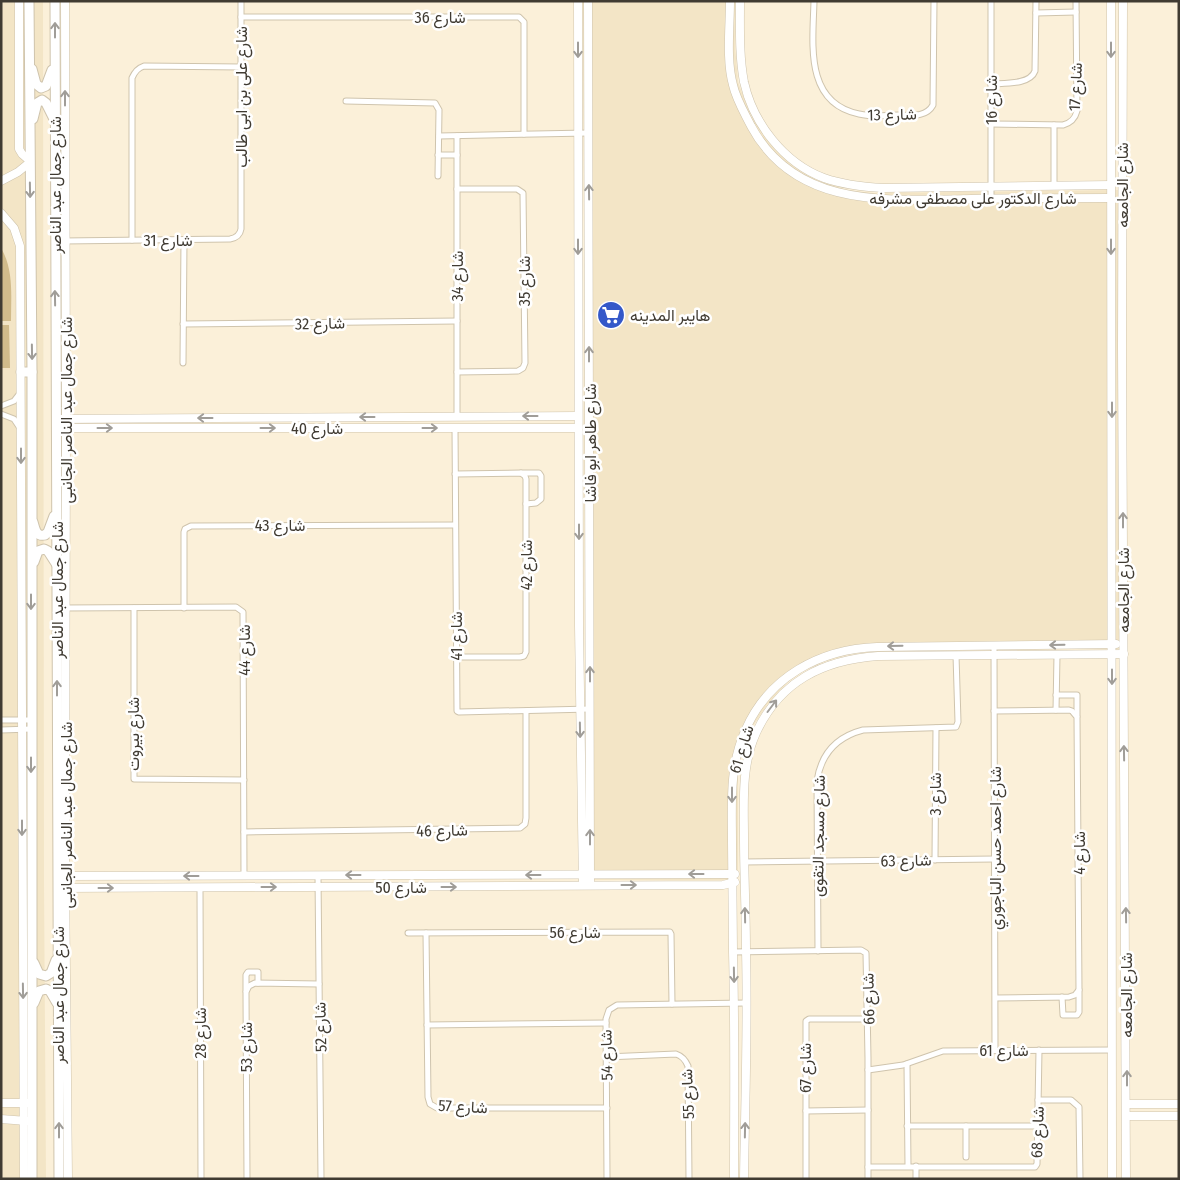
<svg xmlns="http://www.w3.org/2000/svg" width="1180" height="1180" viewBox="0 0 1180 1180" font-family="'Fira Sans Condensed',Vazirmatn,sans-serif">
  <rect width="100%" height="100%" fill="#fbf0d9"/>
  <g fill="#f3e5c6">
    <polygon points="1,1 43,1 44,882 46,1179 1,1179"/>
    <polygon points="583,1 735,1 735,45 738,82 751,116 769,142 791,164 817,179 847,190 874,193 1118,190 1120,649 892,650 858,652 826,661 805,670 788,682 767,705 751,729 742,750 738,777 738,880 587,880"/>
  </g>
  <g fill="#d1bb8b">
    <path d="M1,248C14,270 11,296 11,321H1Z"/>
    <polygon points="1,325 9,325 10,368 1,368"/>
  </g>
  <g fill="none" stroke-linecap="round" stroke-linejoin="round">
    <g stroke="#cfc4ad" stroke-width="7">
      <g id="street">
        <path d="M814,1C813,43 804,103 859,114C872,117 885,116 898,115C910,115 926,118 933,105L934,1"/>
        <polyline points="1036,13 1076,12"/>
        <polyline points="241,17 519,17 524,22 524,134"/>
        <path d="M991,84C1004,83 1030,85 1035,71L1036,1"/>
        <polyline points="346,101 435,103 439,110 438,176"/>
        <path d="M991,124L1063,125C1071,123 1075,119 1077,111L1076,1"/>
        <polyline points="439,136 588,133"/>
        <polyline points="438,155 457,155"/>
        <polyline points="1054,185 1054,125"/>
        <polyline points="991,199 991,1"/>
        <path d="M132,240V78C135,71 138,68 144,66L241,67"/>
        <path d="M63,241L230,239C236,238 240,235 241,229V1"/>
        <polyline points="183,324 457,321"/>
        <polyline points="183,363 184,240"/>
        <polyline points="457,372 518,371 523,368 525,363 523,193 517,189 457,189"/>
        <polyline points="1,406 14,401 21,392"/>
        <polyline points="1,414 14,419 20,428"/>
        <polyline points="457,416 457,136"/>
        <polyline points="455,428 457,711 459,712 590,709"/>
        <polyline points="521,473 539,473 541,476 541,499 536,503 526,504"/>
        <polyline points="455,474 521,473 525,476 526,479 526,652 524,656 520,657 456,657"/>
        <polyline points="64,608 236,607 243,612 244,876"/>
        <polyline points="134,608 134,779 244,780"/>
        <polyline points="184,608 184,532 185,529 191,526 455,525"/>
        <polyline points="994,645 995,1050"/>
        <polyline points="1056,695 1077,695 1077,716"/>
        <polyline points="1056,710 1057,655"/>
        <polyline points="994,711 1069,710 1072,711 1077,717 1079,990 1075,995 1069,997 996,998"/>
        <polyline points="1,720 31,720"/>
        <polyline points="1,730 31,729"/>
        <polyline points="244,832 520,828 525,824 526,818 526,711"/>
        <polyline points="935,860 936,728"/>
        <polyline points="744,862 995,859"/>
        <polyline points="318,876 321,1179"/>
        <polyline points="200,887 201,1179"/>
        <polyline points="408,933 670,932 671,934 672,1004"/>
        <polyline points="426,933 428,1097 430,1104 437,1108 607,1108"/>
        <path d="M818,951L817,781C821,754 836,737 863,730L956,727L958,722L956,655"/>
        <polyline points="733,952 861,950 866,953 868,1058 868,1179"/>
        <polyline points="246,991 246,975 248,972 258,972 258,983"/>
        <polyline points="1062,997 1063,1015 1077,1015 1079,1012 1079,990"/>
        <polyline points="427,1025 606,1023"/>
        <path d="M606,1057L676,1054C682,1056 685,1059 688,1066L689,1179"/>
        <polyline points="907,1064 908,1166"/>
        <polyline points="868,1070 903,1065 943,1051 1112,1050"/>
        <polyline points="1038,1100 1071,1100 1079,1107 1080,1179"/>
        <polyline points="806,1111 868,1110"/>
        <polyline points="907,1126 1037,1126"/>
        <polyline points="966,1157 966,1126"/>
        <polyline points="868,1167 1035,1167 1037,1164 1039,1050"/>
        <polyline points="247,1179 246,992 249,986 255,983 319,984"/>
        <polyline points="607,1179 606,1019 609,1010 617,1005 746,1003"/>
        <polyline points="806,1179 806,1021 809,1019 868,1019"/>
        <polyline points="916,1179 916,1166"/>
      </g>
    </g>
    <g stroke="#cfc4ad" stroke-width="9">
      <g id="secondary">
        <polyline points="19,1 19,149 22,154 29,160"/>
        <polyline points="65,1 66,419 65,876 68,1179"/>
        <polyline points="578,1 579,626 583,885"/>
        <polyline points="588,1 590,885"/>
        <path d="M730,1C730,27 726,60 733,85C736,99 744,112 751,126C796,210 890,200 971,199C1018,198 1065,198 1111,198"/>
        <path d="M740,1C740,28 739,56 744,82C753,123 784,163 824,178C844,185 864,187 884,188L1111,185"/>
        <polyline points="1111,1 1112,1179"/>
        <polyline points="1123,1 1122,347 1126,1179"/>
        <polyline points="1,181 18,172 29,163"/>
        <polyline points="1,213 14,228 20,246 24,1179"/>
        <polyline points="57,419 578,416"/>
        <polyline points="64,428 578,428"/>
        <polyline points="62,876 735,874"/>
        <polyline points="62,888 723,885 735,882"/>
        <polyline points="1,1103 28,1103"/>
        <polyline points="1127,1104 1179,1104"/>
        <polyline points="1127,1116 1179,1116"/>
        <polyline points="1,1119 27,1121"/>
        <path d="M734,1179C734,1103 735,1028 733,952C733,915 732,879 732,842C732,804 729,767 745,731C768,677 820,649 877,647L1116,644"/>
        <path d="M744,1179C745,1103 748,1027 746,951C746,913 744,875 744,837C744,802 741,766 756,733C780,681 823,660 878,656L1124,654"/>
      </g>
    </g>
    <g stroke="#cfc4ad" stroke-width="11">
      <g id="primary">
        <polyline points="29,1 32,372 32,1179"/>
        <polyline points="55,1 59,1179"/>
        <polyline points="32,69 36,84 41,88 46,86 52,70"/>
        <polyline points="33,119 37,103 42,100 46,103 54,119"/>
        <polyline points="21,372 32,372"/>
        <path d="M33,522C35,529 36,537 45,535L48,532L54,516"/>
        <polyline points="34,562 38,551 44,549 48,551 57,565"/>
        <polyline points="34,963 39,974 46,976 51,973 56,960"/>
        <polyline points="34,1003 39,991 46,989 50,991 57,1003"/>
      </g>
    </g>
    <use href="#street" stroke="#fff" stroke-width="5"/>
    <use href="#secondary" stroke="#fff" stroke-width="8"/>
    <use href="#primary" stroke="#fff" stroke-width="9"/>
  </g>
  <defs><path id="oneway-shaft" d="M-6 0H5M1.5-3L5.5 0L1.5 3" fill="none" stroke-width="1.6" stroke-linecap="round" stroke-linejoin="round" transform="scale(1.25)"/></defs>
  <g stroke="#a09d98">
    <use href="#oneway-shaft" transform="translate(55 30) rotate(-90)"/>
    <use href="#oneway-shaft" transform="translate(578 50) rotate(90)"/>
    <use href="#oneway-shaft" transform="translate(1111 50) rotate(90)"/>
    <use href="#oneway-shaft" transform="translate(65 98) rotate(-90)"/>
    <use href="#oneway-shaft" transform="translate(30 190) rotate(89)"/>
    <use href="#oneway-shaft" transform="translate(589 192) rotate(-91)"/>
    <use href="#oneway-shaft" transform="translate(578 247) rotate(90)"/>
    <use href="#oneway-shaft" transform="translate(1111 247) rotate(90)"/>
    <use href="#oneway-shaft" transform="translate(55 298) rotate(-91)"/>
    <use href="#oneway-shaft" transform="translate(32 352) rotate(89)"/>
    <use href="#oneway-shaft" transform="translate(589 354) rotate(-90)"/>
    <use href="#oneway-shaft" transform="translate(1112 410) rotate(90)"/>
    <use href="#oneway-shaft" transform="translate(530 416) rotate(180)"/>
    <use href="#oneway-shaft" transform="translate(367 417) rotate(180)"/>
    <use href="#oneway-shaft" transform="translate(205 418) rotate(180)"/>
    <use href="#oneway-shaft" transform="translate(105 428)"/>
    <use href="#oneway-shaft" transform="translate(268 428)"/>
    <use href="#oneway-shaft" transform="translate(430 428)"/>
    <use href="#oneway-shaft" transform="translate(21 456) rotate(90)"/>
    <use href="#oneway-shaft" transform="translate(1123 520) rotate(-90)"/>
    <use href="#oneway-shaft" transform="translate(579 532) rotate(90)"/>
    <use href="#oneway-shaft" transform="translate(31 602) rotate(90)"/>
    <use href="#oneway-shaft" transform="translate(1057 645) rotate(179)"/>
    <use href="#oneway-shaft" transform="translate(895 646) rotate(179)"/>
    <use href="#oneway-shaft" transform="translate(590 674) rotate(-90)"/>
    <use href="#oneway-shaft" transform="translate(1112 677) rotate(90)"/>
    <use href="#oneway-shaft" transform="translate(57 688) rotate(-90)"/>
    <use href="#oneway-shaft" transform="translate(772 706) rotate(-53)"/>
    <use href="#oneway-shaft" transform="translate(580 730) rotate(89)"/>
    <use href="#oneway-shaft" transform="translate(1124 753) rotate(-91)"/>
    <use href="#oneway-shaft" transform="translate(31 765) rotate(90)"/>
    <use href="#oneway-shaft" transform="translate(732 795) rotate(90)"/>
    <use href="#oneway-shaft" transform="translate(22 828) rotate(90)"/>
    <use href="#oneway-shaft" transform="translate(590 837) rotate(-90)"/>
    <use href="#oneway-shaft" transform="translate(696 874) rotate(180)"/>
    <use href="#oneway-shaft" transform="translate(353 875) rotate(180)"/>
    <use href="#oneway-shaft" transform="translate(533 875) rotate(180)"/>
    <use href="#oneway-shaft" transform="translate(191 876) rotate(180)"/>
    <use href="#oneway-shaft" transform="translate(629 885)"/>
    <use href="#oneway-shaft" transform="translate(269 887)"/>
    <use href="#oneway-shaft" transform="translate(449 887)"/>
    <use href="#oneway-shaft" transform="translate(106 888)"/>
    <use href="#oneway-shaft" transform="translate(745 915) rotate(-91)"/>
    <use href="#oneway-shaft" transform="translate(1126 915) rotate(-91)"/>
    <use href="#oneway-shaft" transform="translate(734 975) rotate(89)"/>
    <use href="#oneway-shaft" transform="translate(23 991) rotate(89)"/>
    <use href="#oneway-shaft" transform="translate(1127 1078) rotate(-90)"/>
    <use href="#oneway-shaft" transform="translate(59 1130) rotate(-90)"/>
    <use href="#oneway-shaft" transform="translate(745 1130) rotate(-89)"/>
  </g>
  <defs>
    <g id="supermarket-disc" transform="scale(1.4375)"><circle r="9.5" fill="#3458c9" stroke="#fff"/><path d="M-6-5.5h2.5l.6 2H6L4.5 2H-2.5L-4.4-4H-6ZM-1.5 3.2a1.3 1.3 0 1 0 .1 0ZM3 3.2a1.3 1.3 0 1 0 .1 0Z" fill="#fff"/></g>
  </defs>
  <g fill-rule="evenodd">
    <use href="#supermarket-disc" x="611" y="315"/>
  </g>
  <g text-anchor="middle" stroke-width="5" stroke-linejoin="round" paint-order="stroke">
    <g font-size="16" fill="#403b32" stroke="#fff">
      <text x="440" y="23">شارع 36</text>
      <text transform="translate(1075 87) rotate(-87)" y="6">شارع 17</text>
      <text transform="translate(241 97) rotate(-90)" y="6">شارع على بن ابى طالب</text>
      <text transform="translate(991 100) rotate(-90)" y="6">شارع 16</text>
      <text transform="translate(892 114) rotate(-1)" y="6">شارع 13</text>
      <text transform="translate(55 185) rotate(-90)" y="6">شارع جمال عبد الناصر</text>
      <text transform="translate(1122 185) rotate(-90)" y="6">شارع الجامعه</text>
      <text x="973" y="204">شارع الدكتور على مصطفى مشرفه</text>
      <text x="168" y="246">شارع 31</text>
      <text transform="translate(457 276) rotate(-90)" y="6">شارع 34</text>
      <text transform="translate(524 281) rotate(-90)" y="6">شارع 35</text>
      <text transform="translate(320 323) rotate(-1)" y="6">شارع 32</text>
      <text transform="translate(66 410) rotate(-90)" y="6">شارع جمال عبد الناصر الجانبى</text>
      <text x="317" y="434">شارع 40</text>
      <text transform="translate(590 443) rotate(-90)" y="6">شارع طاهر ابو فاشا</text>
      <text x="280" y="531">شارع 43</text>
      <text transform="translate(526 565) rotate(-90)" y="6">شارع 42</text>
      <text transform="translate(57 590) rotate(-90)" y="6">شارع جمال عبد الناصر</text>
      <text transform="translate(1123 590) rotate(-90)" y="6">شارع الجامعه</text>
      <text transform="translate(456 636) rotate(-90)" y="6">شارع 41</text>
      <text transform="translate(244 650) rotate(-90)" y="6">شارع 44</text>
      <text transform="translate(133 734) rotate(-90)" y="6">شارع بيروت</text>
      <text transform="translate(741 749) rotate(-73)" y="6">شارع 61</text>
      <text transform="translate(935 794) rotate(-90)" y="6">شارع 3</text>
      <text transform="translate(66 815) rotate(-90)" y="6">شارع جمال عبد الناصر الجانبى</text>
      <text transform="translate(442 830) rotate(-1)" y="6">شارع 46</text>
      <text transform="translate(818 836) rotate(-89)" y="6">شارع مسجد التقوى</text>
      <text transform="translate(995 848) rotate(-90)" y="6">شارع احمد حسن الباجوري</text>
      <text transform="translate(1079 853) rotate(-90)" y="6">شارع 4</text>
      <text transform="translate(906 860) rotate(-1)" y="6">شارع 63</text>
      <text x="401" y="893">شارع 50</text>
      <text x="575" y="938">شارع 56</text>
      <text transform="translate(58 995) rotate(-90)" y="6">شارع جمال عبد الناصر</text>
      <text transform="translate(1126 995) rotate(-90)" y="6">شارع الجامعه</text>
      <text transform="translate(868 999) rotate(-91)" y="6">شارع 66</text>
      <text transform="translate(320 1027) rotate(-91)" y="6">شارع 52</text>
      <text transform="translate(200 1033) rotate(-90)" y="6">شارع 28</text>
      <text transform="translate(246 1047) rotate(-90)" y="6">شارع 53</text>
      <text x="1004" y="1056">شارع 61</text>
      <text transform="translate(606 1055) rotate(-91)" y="6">شارع 54</text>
      <text transform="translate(805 1068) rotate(-90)" y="6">شارع 67</text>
      <text transform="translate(687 1094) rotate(-92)" y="6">شارع 55</text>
      <text transform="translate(463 1106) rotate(3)" y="6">شارع 57</text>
      <text transform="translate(1037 1132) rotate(-88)" y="6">شارع 68</text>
    </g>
    <g font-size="16" fill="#403b32" stroke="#fff" text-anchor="start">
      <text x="630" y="321">هايبر المدينه</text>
    </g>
  </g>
  <rect width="1180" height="1180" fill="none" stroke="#403b32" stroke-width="5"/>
</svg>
